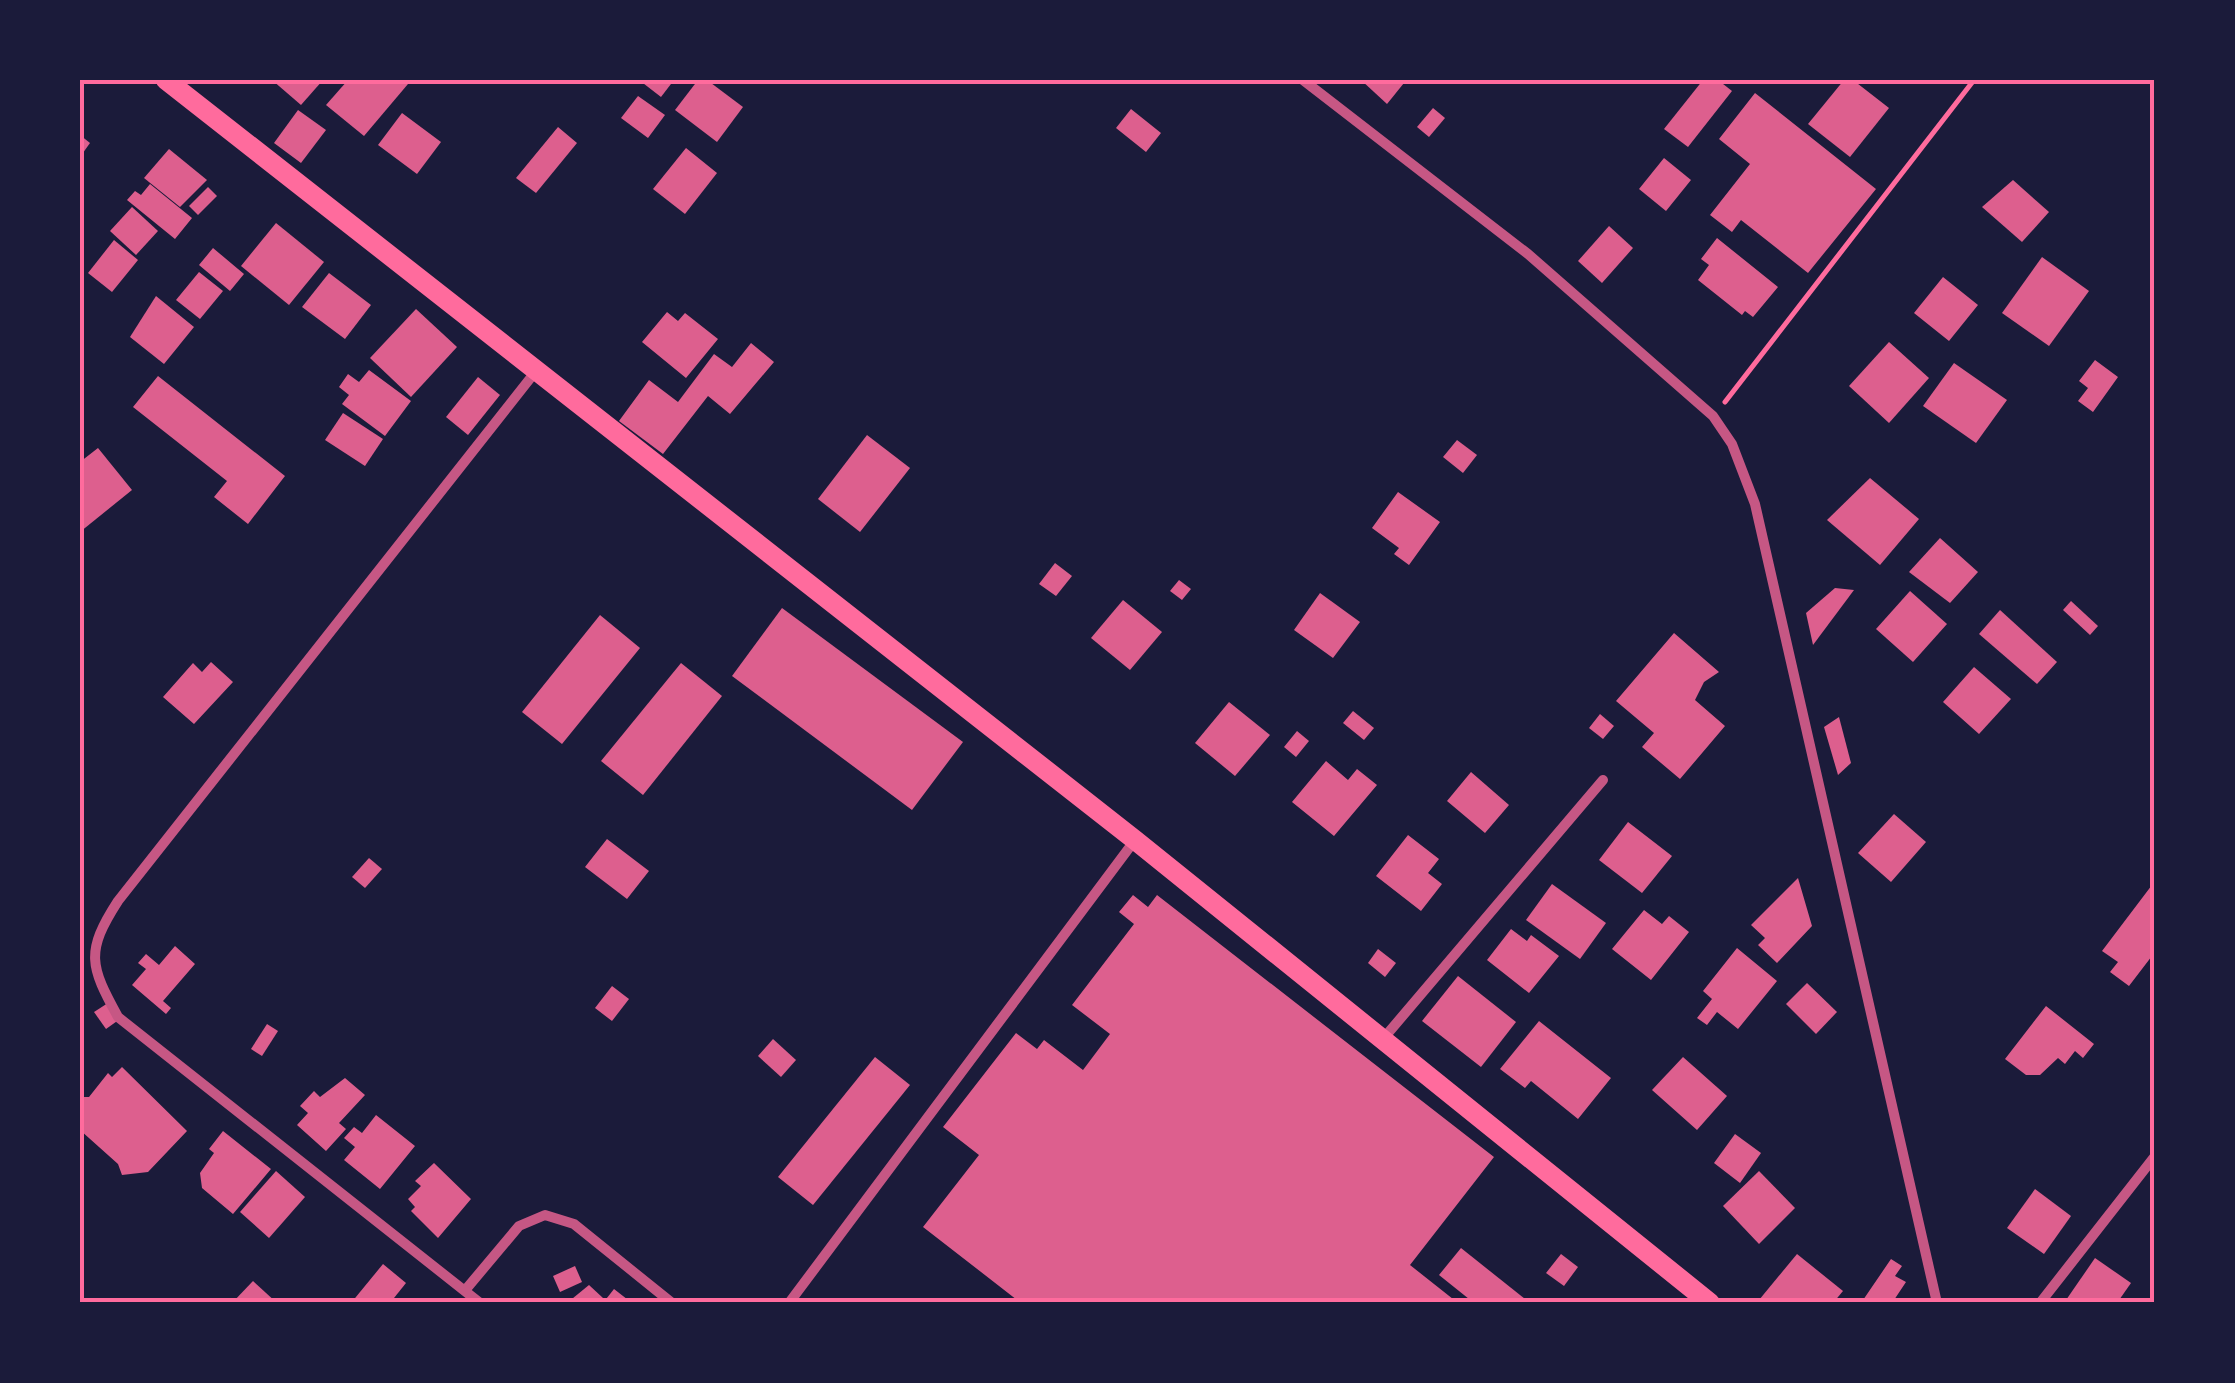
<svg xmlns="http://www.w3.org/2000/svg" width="2235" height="1383" viewBox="0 0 2235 1383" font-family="'Work Sans',sans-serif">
  <rect width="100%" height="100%" fill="#1b1b3a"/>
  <g fill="#dd5f8e">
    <polygon points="272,80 323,80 301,105"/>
    <polygon points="348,80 402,80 408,84 364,136 326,105"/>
    <polygon points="639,80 674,80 661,97"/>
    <polygon points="698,80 707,80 743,107 717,142 675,110"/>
    <polygon points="1361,80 1400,80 1404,83 1387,104"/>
    <polygon points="1703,80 1718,80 1732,91 1688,147 1664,129"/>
    <polygon points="1844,80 1853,80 1889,108 1850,157 1808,124"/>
    <polygon points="1755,93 1876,189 1808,273 1741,220 1732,232 1710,215 1750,164 1719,139"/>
    <polygon points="638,96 665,115 648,138 621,118"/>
    <polygon points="1433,108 1445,118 1429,137 1417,127"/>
    <polygon points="1131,109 1161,133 1146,152 1116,128"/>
    <polygon points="298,110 326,130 301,163 274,143"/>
    <polygon points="402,113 441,142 417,174 378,145"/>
    <polygon points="558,127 577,143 536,193 516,178"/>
    <polygon points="80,135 90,143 80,157"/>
    <polygon points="686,148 717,173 685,214 653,189"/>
    <polygon points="169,149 207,180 180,207 144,178"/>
    <polygon points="1664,158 1691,180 1666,211 1639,189"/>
    <polygon points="2013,180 2049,212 2022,242 1982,207"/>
    <polygon points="150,184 192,218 175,239 127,200 135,191 141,195"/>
    <polygon points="208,187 217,196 198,215 189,206"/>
    <polygon points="132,207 158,231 136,255 110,231"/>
    <polygon points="276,223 324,262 289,305 241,266"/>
    <polygon points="1609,226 1633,248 1602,283 1578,261"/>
    <polygon points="1717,238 1778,287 1753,317 1745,311 1742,315 1698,280 1709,265 1701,259"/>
    <polygon points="114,240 138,260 112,292 88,273"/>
    <polygon points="213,248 244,274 230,291 199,265"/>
    <polygon points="2042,257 2089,291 2049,346 2002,313"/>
    <polygon points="199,272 223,291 200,319 176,300"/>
    <polygon points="329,273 371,305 345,339 302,307"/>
    <polygon points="1943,277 1978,305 1949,341 1914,313"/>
    <polygon points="156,296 194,327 164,364 130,337"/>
    <polygon points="416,309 457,347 411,397 370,358"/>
    <polygon points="667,312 678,321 685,313 718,339 686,378 642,342"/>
    <polygon points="1889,342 1929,378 1889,423 1849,386"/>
    <polygon points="751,343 774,362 730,414 708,396 663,454 619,421 649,380 678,402 714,354 732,367"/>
    <polygon points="2095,360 2118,377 2093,412 2078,401 2088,388 2079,381"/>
    <polygon points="1954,363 2007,400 1976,443 1923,406"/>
    <polygon points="369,370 411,401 385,436 342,404 349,395 339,387 348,374 359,382"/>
    <polygon points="158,376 285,476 248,524 214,497 227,481 133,407"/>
    <polygon points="478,377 500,395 468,435 446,417"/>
    <polygon points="343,413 383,439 365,466 325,440"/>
    <polygon points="867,435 910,468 860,532 818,499"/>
    <polygon points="1457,440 1477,455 1463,473 1443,457"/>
    <polygon points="98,448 132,490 80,532 80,462"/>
    <polygon points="1870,478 1919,519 1880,565 1827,520"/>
    <polygon points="1398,492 1440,522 1409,565 1394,554 1399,548 1372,528"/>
    <polygon points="1940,538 1978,572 1950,603 1909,572"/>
    <polygon points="1055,563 1072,576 1056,596 1039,584"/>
    <polygon points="1179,580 1191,589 1182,600 1170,591"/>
    <polygon points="1835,588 1854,590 1813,645 1806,613"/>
    <polygon points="1910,591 1947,624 1913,662 1876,629"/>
    <polygon points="1320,593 1360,622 1333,658 1294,630"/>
    <polygon points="1123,600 1162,632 1130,670 1091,638"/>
    <polygon points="2071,601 2098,626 2090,635 2063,610"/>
    <polygon points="782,608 963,742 912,810 732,676"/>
    <polygon points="2000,610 2057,662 2037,684 1979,634"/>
    <polygon points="600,615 640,648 562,744 522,712"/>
    <polygon points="1674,633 1719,672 1704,682 1695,700 1725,726 1680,779 1642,747 1654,733 1616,701"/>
    <polygon points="211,662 233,682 194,724 163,697 193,663 202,672"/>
    <polygon points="681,663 722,696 643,795 601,761"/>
    <polygon points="1974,667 2011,699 1979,734 1943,702"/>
    <polygon points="1229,702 1270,735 1235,776 1195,743"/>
    <polygon points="1353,711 1374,728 1364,740 1343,723"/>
    <polygon points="1600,714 1614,726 1603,739 1589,728"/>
    <polygon points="1839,717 1851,763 1838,775 1824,727"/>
    <polygon points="1297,731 1309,741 1296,757 1284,747"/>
    <polygon points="1326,761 1348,780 1357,769 1377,785 1334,836 1292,802"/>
    <polygon points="1471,772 1509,805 1485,833 1447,801"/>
    <polygon points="1894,814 1926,842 1891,882 1858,853"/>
    <polygon points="1628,822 1672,856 1642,893 1599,860"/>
    <polygon points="1408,835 1439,859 1428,873 1442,884 1421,911 1376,876"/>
    <polygon points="607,839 649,871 627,899 585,867"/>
    <polygon points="369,858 382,869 365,888 352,877"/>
    <polygon points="1798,878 1812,926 1777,963 1758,945 1765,938 1751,925"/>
    <polygon points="2155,881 2155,952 2129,986 2110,972 2118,962 2102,951"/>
    <polygon points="1552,884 1606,923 1580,959 1526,920"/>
    <polygon points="1133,895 1148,907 1157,895 1494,1157 1410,1265 1458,1303 1021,1303 923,1227 979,1155 943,1127 1016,1033 1037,1049 1044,1040 1083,1070 1110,1034 1072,1005 1134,924 1119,912"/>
    <polygon points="1644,910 1662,924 1669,916 1689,932 1651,980 1612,949"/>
    <polygon points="1511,929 1527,941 1531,935 1559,956 1529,993 1487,960"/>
    <polygon points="175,946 195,964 163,1001 171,1008 166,1014 132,985 146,969 138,963 146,954 159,965"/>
    <polygon points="1737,948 1777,981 1738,1029 1717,1012 1707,1025 1697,1018 1712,999 1703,991"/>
    <polygon points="1378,949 1396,963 1385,977 1368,963"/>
    <polygon points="1458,976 1516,1022 1481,1067 1422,1021"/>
    <polygon points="1807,983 1837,1012 1816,1034 1786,1004"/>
    <polygon points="612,986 629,999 612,1021 595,1008"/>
    <polygon points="108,1003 120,1019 106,1029 94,1012"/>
    <polygon points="2046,1006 2094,1044 2083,1058 2075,1051 2065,1064 2058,1058 2040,1075 2026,1075 2005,1059"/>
    <polygon points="1539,1021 1611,1078 1578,1119 1531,1081 1525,1088 1500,1069"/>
    <polygon points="267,1024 278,1031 262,1056 251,1049"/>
    <polygon points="773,1039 796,1060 781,1077 758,1056"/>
    <polygon points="875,1057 910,1085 813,1205 778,1177"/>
    <polygon points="1683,1057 1727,1096 1697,1130 1652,1090"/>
    <polygon points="122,1067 187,1131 148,1172 122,1175 118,1164 80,1130 80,1097 89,1097 108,1073 112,1077"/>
    <polygon points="345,1078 365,1095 339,1123 346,1129 326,1151 297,1125 308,1113 300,1106 314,1091 320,1097"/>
    <polygon points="376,1115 415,1146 380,1189 344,1160 355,1147 344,1138 354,1127 362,1133"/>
    <polygon points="223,1131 271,1169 233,1214 202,1188 200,1173 214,1153 209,1149"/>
    <polygon points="1735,1134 1761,1153 1740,1183 1714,1163"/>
    <polygon points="434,1163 471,1199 438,1238 411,1211 415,1207 408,1199 421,1186 415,1181"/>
    <polygon points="276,1171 305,1197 269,1238 240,1212"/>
    <polygon points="1759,1171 1795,1208 1759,1244 1723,1206"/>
    <polygon points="2035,1189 2071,1216 2044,1254 2007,1228"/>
    <polygon points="1461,1248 1530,1303 1474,1303 1439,1275"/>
    <polygon points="1561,1254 1578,1267 1564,1286 1546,1273"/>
    <polygon points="1797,1254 1843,1291 1833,1303 1759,1300"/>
    <polygon points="2095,1258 2131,1283 2117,1303 2064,1303"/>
    <polygon points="1891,1259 1902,1266 1895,1276 1906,1282 1894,1300 1899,1303 1861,1303"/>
    <polygon points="383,1264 406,1283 390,1303 351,1303"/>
    <polygon points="575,1266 582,1282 560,1292 553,1276"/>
    <polygon points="253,1281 277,1303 232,1303"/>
    <polygon points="589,1285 603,1298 599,1303 567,1303"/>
    <polygon points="614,1289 632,1303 603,1303"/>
  </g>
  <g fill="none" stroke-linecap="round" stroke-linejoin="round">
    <polyline stroke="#ff6b9d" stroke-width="5" points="1725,402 1974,80"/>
    <g stroke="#c65784" stroke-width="10">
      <polyline points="1303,80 1528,254 1713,416 1732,444 1755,504 1937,1303"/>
      <polyline points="1383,1039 1603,780"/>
      <polyline points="467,1288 519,1226 545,1215 574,1224 672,1303"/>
      <path d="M480,1303L118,1017C90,966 85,952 118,901L536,371"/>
      <polyline points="789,1303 1135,840"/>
      <polyline points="2040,1303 2155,1156"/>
    </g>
    <polyline stroke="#ff6b9d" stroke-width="20" points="166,80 1135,840 1710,1303"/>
  </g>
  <rect width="2235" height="1383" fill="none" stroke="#1b1b3a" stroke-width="165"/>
  <rect x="82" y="82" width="2070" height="1218" fill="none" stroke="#ff6b9d" stroke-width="4"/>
</svg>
